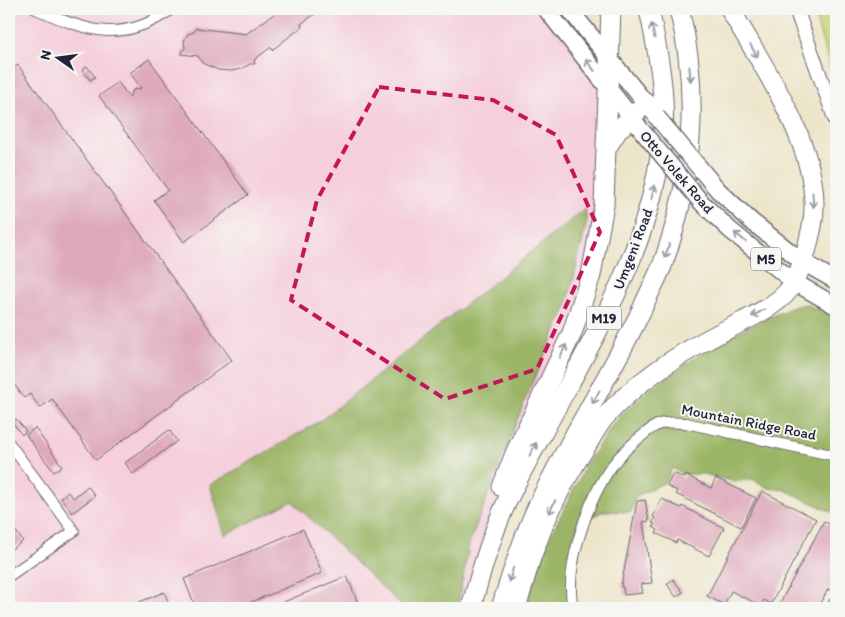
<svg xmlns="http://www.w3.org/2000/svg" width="845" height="617" viewBox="0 0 845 617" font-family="Itim,sans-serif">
  <rect width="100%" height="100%" fill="#f6f6f2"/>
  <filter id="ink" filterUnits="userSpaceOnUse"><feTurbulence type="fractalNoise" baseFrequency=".02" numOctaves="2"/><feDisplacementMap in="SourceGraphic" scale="10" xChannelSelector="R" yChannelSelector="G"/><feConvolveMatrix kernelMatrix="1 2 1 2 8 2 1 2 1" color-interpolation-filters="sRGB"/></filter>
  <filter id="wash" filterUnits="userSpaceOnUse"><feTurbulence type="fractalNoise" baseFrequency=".0096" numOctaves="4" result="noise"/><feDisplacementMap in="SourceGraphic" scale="20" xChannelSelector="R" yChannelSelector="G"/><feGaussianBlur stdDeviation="1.12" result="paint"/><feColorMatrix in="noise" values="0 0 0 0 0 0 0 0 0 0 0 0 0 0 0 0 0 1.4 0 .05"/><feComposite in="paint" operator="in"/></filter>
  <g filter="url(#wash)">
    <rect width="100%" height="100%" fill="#ede5ca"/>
    <polygon fill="#f5cfdb" points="9,9 544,9 607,89 590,275 499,493 483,542 466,608 9,608"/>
    <polygon fill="#c4d375" stroke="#737a58" points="813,9 836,9 836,89"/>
    <g fill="#9bb566" stroke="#5e6c50">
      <polygon points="585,209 587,221 567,306 529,390 470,541 457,608 404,608 292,501 225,535 210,485 320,421"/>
      <polygon points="807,304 836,319 836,514 785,490 769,488 752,479 735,482 704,474 682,474 672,468 666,482 636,496 631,512 603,511 585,522 578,540 573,608 525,608 546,545 587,463 614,423 647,391 718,342 767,318 796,306"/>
    </g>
    <g id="blocks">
      <g fill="#dea9bb">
        <polygon points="281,9 327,9 320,14 319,11 301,24 302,27 272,50 271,47 254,60 255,64 250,64 241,69 232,71 218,70 202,63 198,56 181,54 185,48 184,41 188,34 194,32 196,28 246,34"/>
        <polygon points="149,59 248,195 184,242 154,200 168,190 99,96 118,82 129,97 133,90 141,88 130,73"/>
        <polygon points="18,65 232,360 96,460 52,399 40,408 30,394 24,398 9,377 9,72"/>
        <polygon points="87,66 95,77 90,80 82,70"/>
        <polygon points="16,419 26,431 22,435 12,422"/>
        <polygon points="35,428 62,466 54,472 26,435"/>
        <polygon points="169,430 177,441 133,474 125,463"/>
        <polygon points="673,473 684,478 686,475 711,488 716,478 756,498 741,527 676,494 677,491 667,486"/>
        <polygon points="88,486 95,496 72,513 61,498 68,492 73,498"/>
        <polygon points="762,491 816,519 771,604 764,600 761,606 731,591 724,605 707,596"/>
        <polygon points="662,499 681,508 682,506 724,528 709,556 677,540 676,543 656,533 658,530 653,527 655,524 652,523 655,518 653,517"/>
        <polygon points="645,500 649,521 643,522 652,583 641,584 643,593 624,595 623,587 621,587 637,501"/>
        <polygon points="824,521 836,528 836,593 828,589 818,608 784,608 779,605"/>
        <polygon points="9,522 23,541 9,551"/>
        <polygon points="303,529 322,573 237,608 196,608 184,579"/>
        <polygon points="347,576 360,608 269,608"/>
        <polygon points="673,579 683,592 676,597 667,584"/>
        <polygon points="164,592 168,601 152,608 139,608 137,603"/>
        <polygon points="830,599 836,602 836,608 825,608"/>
      </g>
    </g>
  </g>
  <g filter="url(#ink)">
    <use href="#blocks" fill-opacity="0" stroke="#69666d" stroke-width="1"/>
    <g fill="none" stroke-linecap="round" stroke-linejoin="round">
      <g stroke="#69666d" stroke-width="12">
        <g id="street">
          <path d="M36,9C88,31 121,45 172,9"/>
          <polyline points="9,443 74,531 9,576"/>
          <path d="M573,608C564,568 586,507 607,473C615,460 626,449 638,439C645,434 651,427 660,424C668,421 678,423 686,423L836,456"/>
        </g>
      </g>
      <g stroke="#69666d" stroke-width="16">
        <polyline id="secondary" points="796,9 836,121"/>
      </g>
      <g stroke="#69666d" stroke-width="19">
        <g id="primary">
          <polyline points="546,9 639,127"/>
          <polyline points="569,9 653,112"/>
          <polyline points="718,190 751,221 803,262 836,281"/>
          <polyline points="702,203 730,230 794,282 836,306"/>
        </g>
      </g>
      <g stroke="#69666d" stroke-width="21">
        <g id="highway">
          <polyline points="607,147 618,130 646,103"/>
          <polyline points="502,487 516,451 572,333 591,275 604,205 611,9"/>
          <path d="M471,608C480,574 490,540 504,508C515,483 529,458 542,434C594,336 653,245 663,132C666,91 657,48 649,9"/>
          <path d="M501,608C513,570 525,531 543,495C574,431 613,371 643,307C649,293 656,280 662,266C692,184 701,94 679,9"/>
          <path d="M516,608C523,588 527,567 535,547C548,511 567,475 588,443C593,435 598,425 604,418C636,382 674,357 716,335C737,324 762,314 781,298C795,287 802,265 807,248C810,235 814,222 814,208C816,142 762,65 730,9"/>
        </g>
      </g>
      <use href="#street" stroke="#fff" stroke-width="10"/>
      <use href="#secondary" stroke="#fff" stroke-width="14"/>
      <use href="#primary" stroke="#fff" stroke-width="16"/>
      <use href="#highway" stroke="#fff" stroke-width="19"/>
      <g stroke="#69666d" stroke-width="19" stroke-linecap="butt">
        <g id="primary-bridge">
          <polyline points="656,116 718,190"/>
          <polyline points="642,131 702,203"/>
        </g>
      </g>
      <use href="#primary-bridge" stroke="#fff" stroke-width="16"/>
    </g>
    <defs><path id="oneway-shaft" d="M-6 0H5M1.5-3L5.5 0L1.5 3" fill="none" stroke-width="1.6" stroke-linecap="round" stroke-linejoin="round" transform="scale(1.25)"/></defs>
    <g stroke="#9c9ca7">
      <use href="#oneway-shaft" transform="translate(653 31) rotate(-102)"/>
      <use href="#oneway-shaft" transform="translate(754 51) rotate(61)"/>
      <use href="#oneway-shaft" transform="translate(590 65) rotate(-128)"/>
      <use href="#oneway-shaft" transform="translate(690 74) rotate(85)"/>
      <use href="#oneway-shaft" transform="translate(653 192) rotate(-78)"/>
      <use href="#oneway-shaft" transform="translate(813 200) rotate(86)"/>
      <use href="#oneway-shaft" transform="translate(740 237) rotate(-141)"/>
      <use href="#oneway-shaft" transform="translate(667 251) rotate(108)"/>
      <use href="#oneway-shaft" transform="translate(758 313) rotate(151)"/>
      <use href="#oneway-shaft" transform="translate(563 351) rotate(-65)"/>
      <use href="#oneway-shaft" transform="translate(596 397) rotate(118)"/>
      <use href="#oneway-shaft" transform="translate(533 449) rotate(-62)"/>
      <use href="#oneway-shaft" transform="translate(552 507) rotate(117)"/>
      <use href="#oneway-shaft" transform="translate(511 575) rotate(107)"/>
    </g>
  </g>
  <path fill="none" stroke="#c2185b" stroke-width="4" stroke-dasharray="10 6" stroke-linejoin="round" d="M379,87L493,100L556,135L600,232L537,369L445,399L291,300L317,200Z"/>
  <g text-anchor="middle" stroke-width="4" stroke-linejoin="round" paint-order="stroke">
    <g fill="#f6f6f2" stroke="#626272" stroke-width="1">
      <rect x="751" y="247.5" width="30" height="23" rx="4"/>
      <rect x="586.5" y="306.5" width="35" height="23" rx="4"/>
    </g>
    <g font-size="14" font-weight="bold" fill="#22223b">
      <text x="766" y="264">M5</text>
      <text x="604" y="323">M19</text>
    </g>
    <g font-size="15" fill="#22223b" stroke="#f6f6f2">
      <text transform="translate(677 172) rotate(49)" y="5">Otto Volek Road</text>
      <text transform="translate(633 249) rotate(-69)" y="5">Umgeni Road</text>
      <text transform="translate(749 422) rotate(11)" y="5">Mountain Ridge Road</text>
    </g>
  </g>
  <rect width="845" height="617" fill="none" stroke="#f6f6f2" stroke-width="30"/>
  <g transform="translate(58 58) rotate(284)" stroke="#f6f6f2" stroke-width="4" paint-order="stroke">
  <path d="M0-4L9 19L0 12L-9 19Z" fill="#22223b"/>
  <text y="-8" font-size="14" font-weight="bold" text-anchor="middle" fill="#22223b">N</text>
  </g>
</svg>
